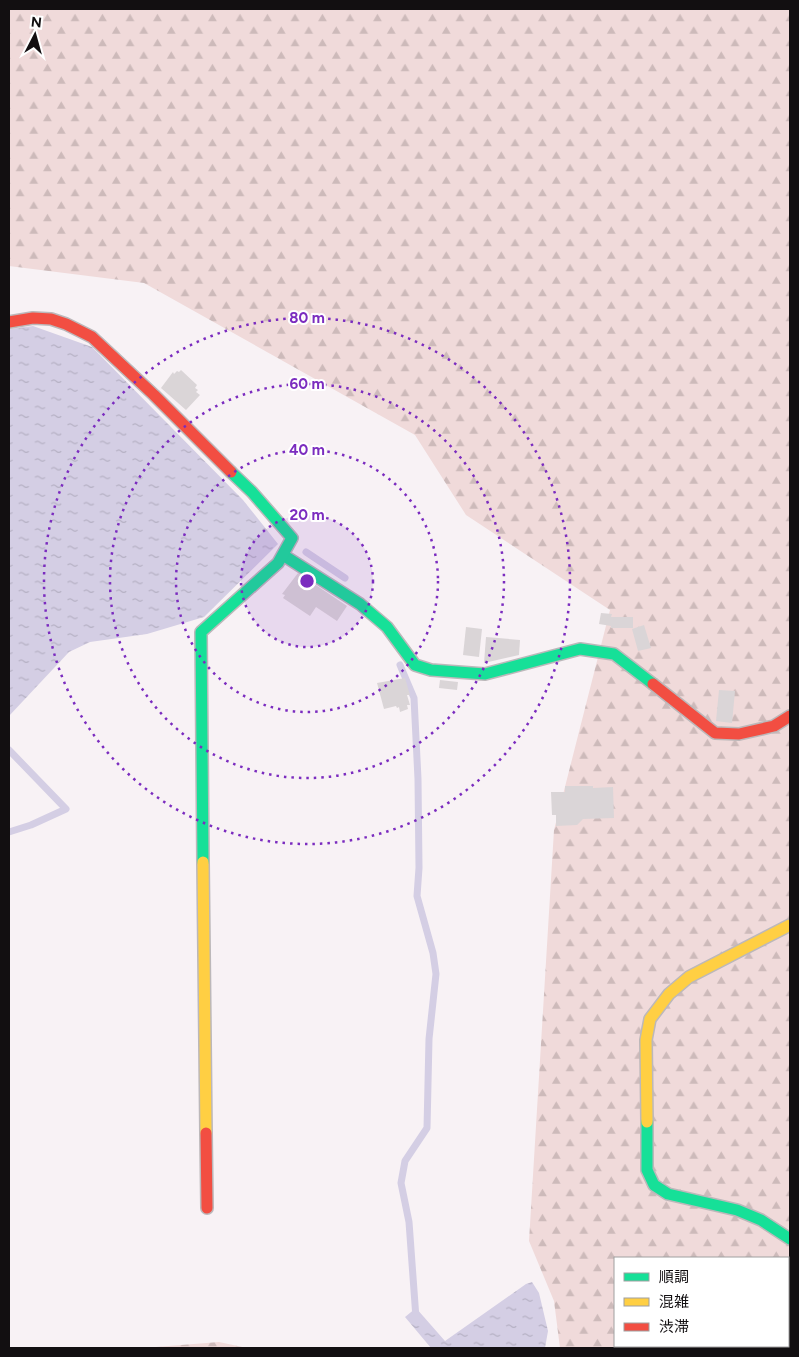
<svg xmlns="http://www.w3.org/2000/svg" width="799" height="1357" viewBox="0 0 799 1357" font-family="Figtree,'Noto Sans JP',sans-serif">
  <defs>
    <pattern id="forest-firs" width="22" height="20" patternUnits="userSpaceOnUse" patternTransform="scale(1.25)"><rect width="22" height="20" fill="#f0dada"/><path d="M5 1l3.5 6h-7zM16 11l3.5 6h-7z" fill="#cdbaba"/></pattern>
    <pattern id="water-ripples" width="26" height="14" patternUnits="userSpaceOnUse" patternTransform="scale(1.25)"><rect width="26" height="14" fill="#d4cee4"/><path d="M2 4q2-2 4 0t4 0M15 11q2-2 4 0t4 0" fill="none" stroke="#b5b0c3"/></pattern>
  </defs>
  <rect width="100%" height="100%" fill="#f8f2f5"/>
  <g fill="url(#forest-firs)" fill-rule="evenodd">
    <path d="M9,9H790V1348H560L554,1301L529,1241L554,830L610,610L466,515L415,435L144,283L9,266ZM615,1258H788V1346H615Z"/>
    <polygon points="219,1342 247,1348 143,1348"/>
  </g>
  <g fill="url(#water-ripples)">
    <polygon points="33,326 92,347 243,500 278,544 204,617 147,634 90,642 69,652 9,716 9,329"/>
    <polygon points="532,1282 539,1293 548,1331 545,1348 431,1348 405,1317 416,1308 445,1341 526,1284"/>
  </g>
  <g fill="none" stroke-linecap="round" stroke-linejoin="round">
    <g stroke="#d4cee4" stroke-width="7">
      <polyline points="306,552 345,578"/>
      <polyline points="400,665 414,698 418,779 419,868 417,896 433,953 436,974 429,1039 427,1128 405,1161 401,1183 409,1222 416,1318"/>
      <polyline points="9,750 66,809 31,825 9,832"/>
    </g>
  </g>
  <g fill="#dad5d7">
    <polygon points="181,370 197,385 195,388 198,390 196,392 200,395 186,410 161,388 173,372 174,374 177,371 179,372"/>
    <polygon points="298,573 347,606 337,621 316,607 310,616 283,598 285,595 282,594"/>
    <polygon points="601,613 612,614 611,617 633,617 633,628 611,628 611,621 611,626 599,624"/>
    <polygon points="644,625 651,648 638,651 632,629"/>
    <polygon points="466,627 482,629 479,657 463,655"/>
    <polygon points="486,637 520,640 519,655 484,663"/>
    <polygon points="405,678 410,695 407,695 410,705 407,705 408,709 400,712 399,707 397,708 396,706 384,709 377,683"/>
    <polygon points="440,680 458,682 457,690 439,688"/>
    <polygon points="719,690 735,691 732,723 716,721"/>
    <polygon points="565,786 593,786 593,788 613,787 614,818 583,819 577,825 556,826 556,815 552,815 551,792 565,792"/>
  </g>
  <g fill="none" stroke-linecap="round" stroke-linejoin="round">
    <g stroke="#bcb8ba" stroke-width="14">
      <g id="fast">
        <polyline points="283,555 360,604 387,627 415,665 431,670 485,674 580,649 614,654 653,684"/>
        <polyline points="203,862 201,632 278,563 292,538 252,492 231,472"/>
        <polyline points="647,1122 647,1170 654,1185 668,1194 737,1210 761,1220 790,1239"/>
      </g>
    </g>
    <g stroke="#bcb8ba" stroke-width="14">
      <g id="slow">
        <polyline points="203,862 206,1133"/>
        <polyline points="647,1122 646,1040 650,1019 669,994 689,977 790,925"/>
      </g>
    </g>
    <g stroke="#bcb8ba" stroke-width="14">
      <g id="jam">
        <polyline points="9,322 33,318 51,319 66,324 92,337 154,395 231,472"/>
        <polyline points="653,684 715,733 739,734 774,726 790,716"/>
        <polyline points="206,1133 207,1208"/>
      </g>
    </g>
    <use href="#fast" stroke="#16e098" stroke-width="11"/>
    <use href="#slow" stroke="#ffcf43" stroke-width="11"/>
    <use href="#jam" stroke="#f24e42" stroke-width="11"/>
  </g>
  <circle cx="307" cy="581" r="66" fill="#7b2cbf" fill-opacity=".12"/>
  <g fill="none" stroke="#7b2cbf" stroke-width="2.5" stroke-dasharray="2.5 5">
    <circle cx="307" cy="581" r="66"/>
    <circle cx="307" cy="581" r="131"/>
    <circle cx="307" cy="581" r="197"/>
    <circle cx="307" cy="581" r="263"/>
  </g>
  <circle cx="307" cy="581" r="8" fill="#7b2cbf" stroke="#fff" stroke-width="2.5"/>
  <g font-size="15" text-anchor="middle" font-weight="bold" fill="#7b2cbf" stroke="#fff" stroke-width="4" stroke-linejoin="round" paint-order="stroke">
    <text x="307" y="323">80 m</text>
    <text x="307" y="389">60 m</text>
    <text x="307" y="455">40 m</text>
    <text x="307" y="520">20 m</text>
  </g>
  <rect width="799" height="1357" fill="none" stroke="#120f11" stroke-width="20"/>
  <rect x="614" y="1257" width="175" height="90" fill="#ffffff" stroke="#a09fa0"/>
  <rect x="624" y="1273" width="25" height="8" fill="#16e098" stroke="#a09fa0"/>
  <text x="659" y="1282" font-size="15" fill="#120f11">順調</text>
  <rect x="624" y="1298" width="25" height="8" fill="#ffcf43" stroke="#a09fa0"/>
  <text x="659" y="1307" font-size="15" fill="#120f11">混雑</text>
  <rect x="624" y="1323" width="25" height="8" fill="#f24e42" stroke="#a09fa0"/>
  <text x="659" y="1332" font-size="15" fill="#120f11">渋滞</text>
  <g transform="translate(35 35) rotate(6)" stroke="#ffffff" stroke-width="4" paint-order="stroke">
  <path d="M0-4L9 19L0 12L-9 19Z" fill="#120f11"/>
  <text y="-8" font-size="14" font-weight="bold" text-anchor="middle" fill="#120f11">N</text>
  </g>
</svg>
